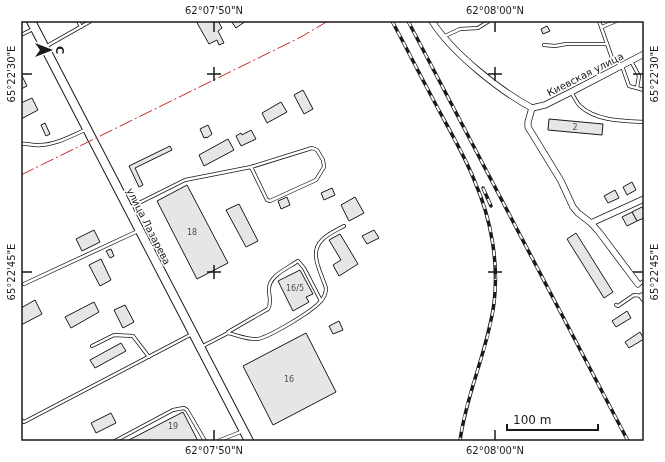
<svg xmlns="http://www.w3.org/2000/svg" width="665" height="462" viewBox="0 0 665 462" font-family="'DejaVu Sans',sans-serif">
  <rect width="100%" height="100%" fill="#fff"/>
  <g fill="#e6e6e6" stroke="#1a1a1a">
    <polygon points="196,21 218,21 222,28 218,31 224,43 219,45 217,40 209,44"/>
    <polygon points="231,21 246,21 236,28"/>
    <polygon points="547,26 550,31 543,34 541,29"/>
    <polygon points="21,74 27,86 21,89"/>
    <polygon points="303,90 313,109 304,114 294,95"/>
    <polygon points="32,98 38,110 21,119 21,103"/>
    <polygon points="281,102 287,112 267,123 262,113"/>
    <polygon points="549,119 603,124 602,135 548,130"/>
    <polygon points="45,123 50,134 46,136 41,125"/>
    <polygon points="208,125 212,134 207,138 207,137 204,138 200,129"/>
    <polygon points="251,130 256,139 241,146 236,136 241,133 242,135"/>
    <polygon points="228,139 234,150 204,166 199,155"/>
    <polygon points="170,146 172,150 135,168 143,185 139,187 129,166"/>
    <polygon points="632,182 636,190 627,195 623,187"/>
    <polygon points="187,185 228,263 197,279 157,201"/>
    <polygon points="332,188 335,195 324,200 321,193"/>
    <polygon points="615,190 619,198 608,203 604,196"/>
    <polygon points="287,197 290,205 281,209 278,201"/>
    <polygon points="355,197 364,213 349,221 341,205"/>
    <polygon points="239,204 258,241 246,247 226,210"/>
    <polygon points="642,207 644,211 644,218 637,221 632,212"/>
    <polygon points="632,212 637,221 627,226 622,217"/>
    <polygon points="94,230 100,242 82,251 76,239"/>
    <polygon points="374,230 379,238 367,244 362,236"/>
    <polygon points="576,233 613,292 604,298 567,239"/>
    <polygon points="340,234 358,264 339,276 333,265 341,260 329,240"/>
    <polygon points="111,249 114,256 110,258 106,251"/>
    <polygon points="101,259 111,280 100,286 89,265"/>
    <polygon points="300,270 313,294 306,297 309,302 293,311 278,281"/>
    <polygon points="35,300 42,314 21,325 21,308"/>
    <polygon points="94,302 99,312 71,328 65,317"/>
    <polygon points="125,305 134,322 123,328 114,310"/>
    <polygon points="627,311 631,318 616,327 612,321"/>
    <polygon points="339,321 343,330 333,334 329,326"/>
    <polygon points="640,332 644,339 629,348 625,342"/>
    <polygon points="306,333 336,392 273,425 243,366"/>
    <polygon points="121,343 126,351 95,368 90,360"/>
    <polygon points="183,412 198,441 127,441"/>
    <polygon points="111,413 116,423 96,433 91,423"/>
  </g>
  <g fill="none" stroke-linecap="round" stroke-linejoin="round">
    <g stroke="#1a1a1a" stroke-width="4">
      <g id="service">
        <polyline points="78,21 81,27"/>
        <polyline points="599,21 612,58 622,66 629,86 644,90"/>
        <polyline points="602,27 616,21"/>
        <polyline points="21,35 33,29"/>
        <polyline points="445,36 460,29 478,28 489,21"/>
        <polyline points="544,45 555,46 566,44 607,44"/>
        <polyline points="45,47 91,21"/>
        <polyline points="631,61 639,76 637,88"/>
        <path d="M571,92C574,96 576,102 580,106C596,121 623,121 644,122"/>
        <path d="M21,144C28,143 33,146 40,145C55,145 71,136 85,130"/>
        <polyline points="129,208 185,180 251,167 312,148 317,150 323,160 324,167 316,180 270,201 267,200 251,167"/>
        <polyline points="24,284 138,231"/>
        <polyline points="639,284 644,281"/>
        <polyline points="616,305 618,306 634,295 642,296"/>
        <path d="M228,332L268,309C272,303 269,297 269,290C268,276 288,268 298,261L304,268L321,301"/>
        <polyline points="92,346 114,335 133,336 149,357"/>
        <path d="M201,347L228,333C237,335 248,340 258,339C271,336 311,312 320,302C324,298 326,294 326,288C322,274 308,253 322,240C327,234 337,230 344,226"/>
        <polyline points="21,420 24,422 192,334"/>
        <polyline points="115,441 173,410 184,408 187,410 205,441"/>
        <polyline points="218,441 243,431"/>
      </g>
    </g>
    <g stroke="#1a1a1a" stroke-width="7">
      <g id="minor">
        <path d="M432,21C451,52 500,91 532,108"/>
        <polyline points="532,108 528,122 528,127 561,181 573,207 578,213 591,223 599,232 638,284"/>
        <polyline points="532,108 545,105 571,92 644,54"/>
        <polyline points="591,223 644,199"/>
        <polyline points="642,296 644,299"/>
      </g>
    </g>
    <g stroke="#1a1a1a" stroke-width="10">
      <polyline id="secondary" points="31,21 249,441"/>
    </g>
    <use href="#service" stroke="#fff" stroke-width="2.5"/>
    <use href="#minor" stroke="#fff" stroke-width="5.5"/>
    <use href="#secondary" stroke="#fff" stroke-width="8"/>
    <g stroke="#1a1a1a" stroke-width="3.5">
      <g id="rail">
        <path d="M392,21C406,47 420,75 434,101C448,128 464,154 475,182C491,219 499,263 494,303C488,350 466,394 460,441"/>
        <polyline points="408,21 628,441"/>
        <polyline points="483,188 491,206"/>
      </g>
    </g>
    <use href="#rail" stroke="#fff" stroke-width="2" stroke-dasharray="6" stroke-linecap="butt"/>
    <polyline stroke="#c62828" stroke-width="1" stroke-dasharray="14 3 2 3" stroke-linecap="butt" points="21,175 301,37 328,21"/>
  </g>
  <path fill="none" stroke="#1a1a1a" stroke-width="1.5" d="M214,22V32M495,22V32M214,67V81M495,67V81M22,74H32M207,74H221M488,74H502M633,74H643M214,265V279M495,265V279M22,272H32M207,272H221M488,272H502M633,272H643M214,430V440M495,430V440"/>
  <g text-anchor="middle" stroke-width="3" stroke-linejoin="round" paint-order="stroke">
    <g font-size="8" fill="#4d4d4d">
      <text x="575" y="130">2</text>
      <text x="192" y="235">18</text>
      <text x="295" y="291">16/5</text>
      <text x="289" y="382">16</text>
      <text x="173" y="429">19</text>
    </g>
    <g font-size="10" fill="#1a1a1a" stroke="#fff">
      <text transform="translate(585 74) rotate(-27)" y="4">Киевская улица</text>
      <text transform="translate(149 226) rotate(63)" y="4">улица Лазарева</text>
    </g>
  </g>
  <rect width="665" height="462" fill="none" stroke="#ffffff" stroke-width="44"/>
  <g transform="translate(50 50) rotate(90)" stroke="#ffffff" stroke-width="3" paint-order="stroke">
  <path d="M0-3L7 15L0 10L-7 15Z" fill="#1a1a1a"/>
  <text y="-6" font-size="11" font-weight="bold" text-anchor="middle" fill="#1a1a1a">С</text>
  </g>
  <path d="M507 424v6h91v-6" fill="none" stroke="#1a1a1a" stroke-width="2"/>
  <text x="513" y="424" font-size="12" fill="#1a1a1a" stroke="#ffffff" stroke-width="3" paint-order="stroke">100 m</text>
  <rect x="22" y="22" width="621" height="418" fill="none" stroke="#1a1a1a" stroke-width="1.5"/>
  <g font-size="10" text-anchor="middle" fill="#1a1a1a">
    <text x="214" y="14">62°07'50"N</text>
    <text x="495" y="14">62°08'00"N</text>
    <text transform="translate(654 74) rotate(-90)" y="4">65°22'30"E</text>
    <text transform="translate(11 74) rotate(-90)" y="4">65°22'30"E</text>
    <text transform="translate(654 272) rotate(-90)" y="4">65°22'45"E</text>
    <text transform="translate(11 272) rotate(-90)" y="4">65°22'45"E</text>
    <text x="214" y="454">62°07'50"N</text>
    <text x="495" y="454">62°08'00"N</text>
  </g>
</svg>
